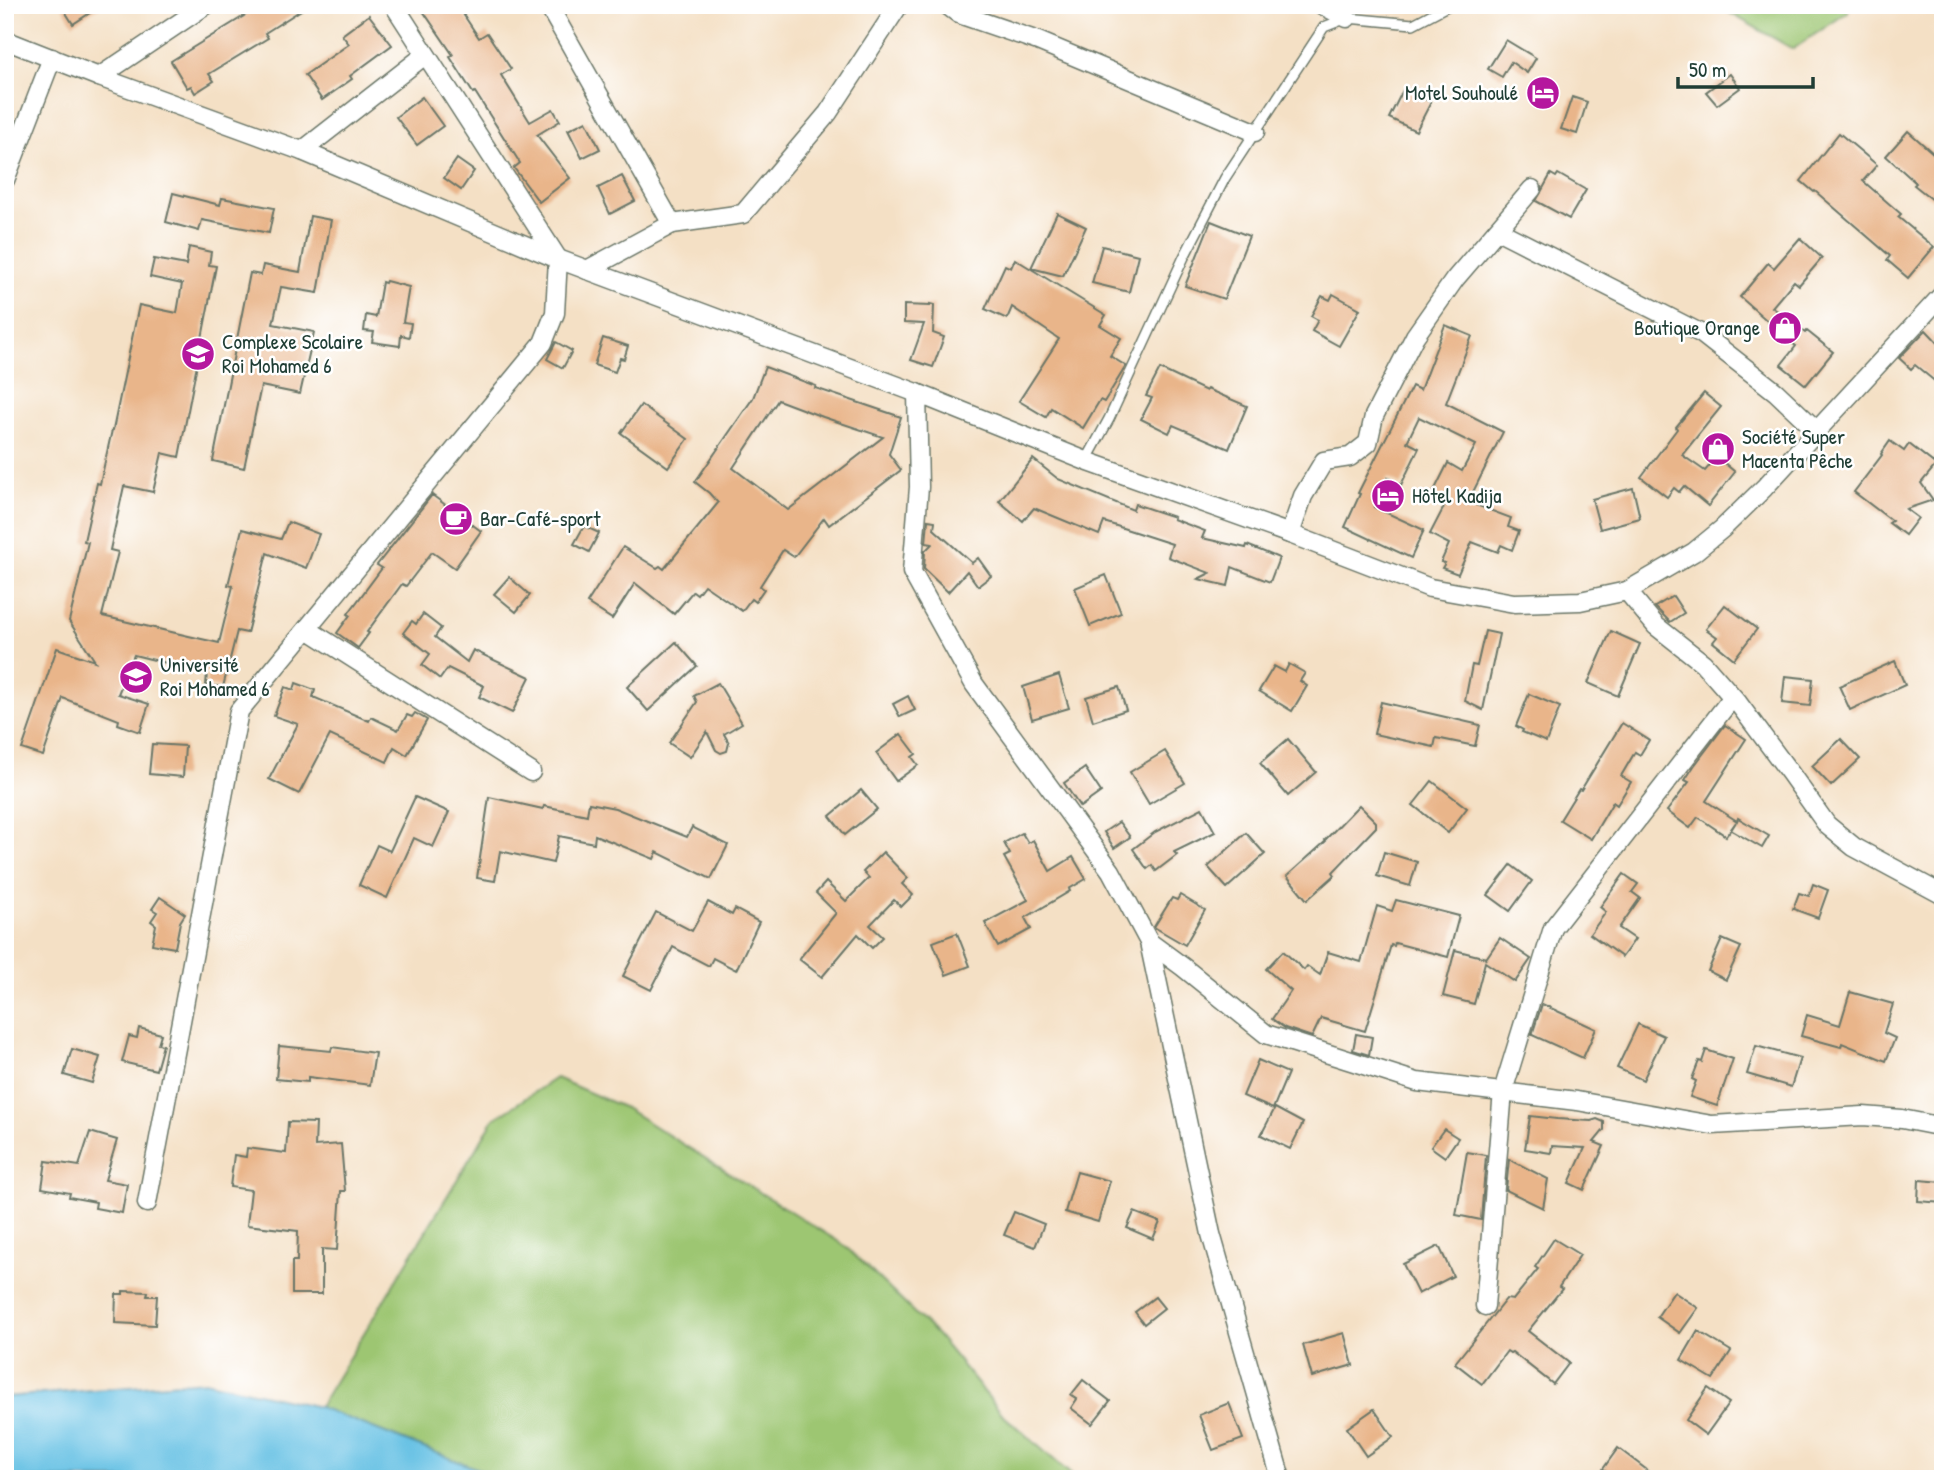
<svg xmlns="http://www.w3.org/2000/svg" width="1948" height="1484" viewBox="0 0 1948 1484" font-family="'Patrick Hand',sans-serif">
  <rect width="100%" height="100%" fill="#fff"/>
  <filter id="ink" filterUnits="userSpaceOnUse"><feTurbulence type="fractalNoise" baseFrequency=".0143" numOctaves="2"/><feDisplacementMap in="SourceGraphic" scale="14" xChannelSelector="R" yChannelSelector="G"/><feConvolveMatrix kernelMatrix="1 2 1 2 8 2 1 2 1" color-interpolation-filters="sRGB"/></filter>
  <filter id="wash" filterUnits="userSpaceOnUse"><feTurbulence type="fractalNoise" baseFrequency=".00686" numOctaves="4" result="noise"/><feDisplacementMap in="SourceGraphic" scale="28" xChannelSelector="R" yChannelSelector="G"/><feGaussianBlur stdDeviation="1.57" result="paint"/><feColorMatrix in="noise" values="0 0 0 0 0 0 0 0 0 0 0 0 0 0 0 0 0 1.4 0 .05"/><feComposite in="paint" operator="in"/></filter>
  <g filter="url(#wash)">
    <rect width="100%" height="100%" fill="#f4e0c5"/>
    <g fill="#9dc672" stroke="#5e8253" stroke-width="2">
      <polygon points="1716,5 1849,5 1848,12 1793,49"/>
      <polygon points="556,1078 625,1108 844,1245 937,1335 1004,1416 1076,1479 503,1479 319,1407 494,1119"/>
    </g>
    <polygon fill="#66c1e4" stroke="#427f8c" stroke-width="2" points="205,1381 319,1407 503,1479 5,1479 5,1397"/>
    <g id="blocks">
      <g fill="#e9b58a" fill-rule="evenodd">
        <polygon points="61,5 102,5 73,24"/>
        <polygon points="262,5 309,5 265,33 268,38 209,74 214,81 195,93 191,86 187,88 171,61"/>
        <polygon points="419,5 457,5 479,38 487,33 511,69 501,75 530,122 553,109 560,121 537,135 570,178 539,202 514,168 520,163 475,92 473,93 450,57 453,55"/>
        <polygon points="369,15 392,45 350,76 352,79 322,100 305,75 349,44 342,35"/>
        <polygon points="1506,40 1536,58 1527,73 1511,62 1502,77 1488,69"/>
        <polygon points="1730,74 1740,88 1717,105 1706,92"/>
        <polygon points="1404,88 1431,102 1416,131 1389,118"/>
        <polygon points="422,97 443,126 417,145 396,117"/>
        <polygon points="1572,97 1587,102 1577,134 1561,129"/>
        <polygon points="586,121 600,149 582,158 568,130"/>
        <polygon points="1908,131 1943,162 1943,208 1914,185 1916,183 1886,156"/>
        <polygon points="1839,133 1877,165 1863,181 1901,214 1898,217 1934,247 1908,278 1887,260 1890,256 1815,191 1814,192 1801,181"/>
        <polygon points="457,159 474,171 461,190 444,178"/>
        <polygon points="1551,174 1556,177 1558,174 1586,190 1569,219 1536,201"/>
        <polygon points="622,176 635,201 610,214 598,188"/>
        <polygon points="173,193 220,205 222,198 274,208 269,233 202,220 199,231 166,222"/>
        <polygon points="1057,213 1086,227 1063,276 1031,268"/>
        <polygon points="310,216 331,220 318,293 281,287 273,324 314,332 300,394 261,386 244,468 213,461 250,273 261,275 263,265 300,272"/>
        <polygon points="1211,221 1249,236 1224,299 1185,286"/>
        <polygon points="1800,238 1822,258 1799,285 1794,281 1772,307 1806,333 1807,331 1833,352 1806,385 1781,365 1796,346 1769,326 1771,324 1740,297 1768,263 1774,268"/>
        <polygon points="1102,246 1138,255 1129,292 1092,283"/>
        <polygon points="189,247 211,252 209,265 216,266 179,457 162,453 153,492 124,486 110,550 118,552 102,616 219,643 233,586 228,585 242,529 281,539 288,522 319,534 306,568 267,553 247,633 237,631 223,687 206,685 207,673 134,655 118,694 149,704 140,732 118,724 119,720 63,698 43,756 22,749 57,648 95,661 69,621 88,542 84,541 97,483 100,484 112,430 113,430 139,305 177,313 182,284 150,277 154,259 186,265"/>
        <polygon points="1015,259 1106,315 1100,325 1121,338 1110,356 1126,366 1104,402 1100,400 1083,428 1051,408 1046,417 1019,401 1059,339 1012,307 1007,319 985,309 1005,265 1011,268"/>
        <polygon points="386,281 409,287 403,322 411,323 409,337 401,335 400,346 372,342 374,332 364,331 366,315 376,317 382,282 385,283"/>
        <polygon points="1333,294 1360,309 1339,346 1312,331 1318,320 1311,316 1322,296 1330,300"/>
        <polygon points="930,304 934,305 933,333 944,337 933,367 911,360 924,324 904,323 904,305 930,306"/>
        <polygon points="1445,325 1472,336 1446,403 1503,432 1468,502 1511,518 1508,527 1519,531 1512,550 1501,545 1498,552 1472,542 1458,574 1442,568 1445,563 1441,562 1449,544 1430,534 1444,507 1430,499 1448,463 1462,471 1476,445 1419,417 1407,442 1419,448 1401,485 1388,478 1374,507 1424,530 1411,558 1345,527 1360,494 1358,493 1412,386 1420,390"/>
        <polygon points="1926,330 1943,348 1943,388 1915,365 1911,369 1899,358"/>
        <polygon points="603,338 628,346 624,359 620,358 615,372 594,365"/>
        <polygon points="556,342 572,351 563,368 547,359"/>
        <path d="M765,367L816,386L815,388L901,417L889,454L901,470L829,525L824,518L794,557L783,550L760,586L764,589L755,602L751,599L742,611L704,585L697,594L693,591L674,614L635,583L612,619L587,603L623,547L657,568L660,566L664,569L718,503L709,493L695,482L753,398ZM778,400L823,417L883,437L788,510L733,468Z"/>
        <polygon points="1160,369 1206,391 1207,389 1247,406 1229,449 1173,425 1169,433 1141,419 1152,398 1146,396"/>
        <polygon points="1704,393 1721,407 1682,455 1705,471 1717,457 1735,472 1708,506 1684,486 1679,492 1674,488 1667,497 1641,477 1677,429 1676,427"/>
        <polygon points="641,405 688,439 668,467 621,433"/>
        <polygon points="1890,441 1904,451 1909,444 1936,465 1921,483 1933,500 1906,509 1918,518 1905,535 1889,523 1892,521 1854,492 1882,455 1881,454"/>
        <polygon points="1033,459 1058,479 1133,510 1135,504 1174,517 1173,519 1205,531 1202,538 1246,548 1247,545 1279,558 1270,582 1232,567 1228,586 1198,579 1210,573 1168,557 1172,544 1104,522 1099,535 1034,508 1023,521 999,501"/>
        <polygon points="1633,488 1640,518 1600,529 1592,499"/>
        <polygon points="432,495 481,531 455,568 432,552 406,586 402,584 367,632 369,633 358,648 337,633 350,615 348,614 382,568 377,565"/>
        <polygon points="928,520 935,521 934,529 972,563 978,558 991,576 978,586 967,571 948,592 924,569 925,551 932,544 926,543"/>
        <polygon points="584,526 599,533 589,552 574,544"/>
        <polygon points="1106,575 1121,613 1090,626 1075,588"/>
        <polygon points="509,577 530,595 516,612 494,594"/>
        <polygon points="1673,596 1684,613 1670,622 1655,607"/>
        <polygon points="1725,605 1757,629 1734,659 1713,642 1717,637 1706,629"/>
        <polygon points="423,614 441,628 435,637 467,662 473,650 530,677 512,713 479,697 484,686 448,668 440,679 422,665 430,654 403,633 412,621 416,624"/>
        <polygon points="1485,631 1499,634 1483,710 1465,701 1472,665 1477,666"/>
        <polygon points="1611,631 1640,644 1618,696 1588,683"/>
        <polygon points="676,642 697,666 648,711 627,687"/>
        <polygon points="1895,661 1905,685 1850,710 1839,686"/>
        <polygon points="1289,664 1305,673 1300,681 1307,686 1292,711 1259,691 1274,666 1285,672"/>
        <polygon points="1059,675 1069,708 1032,719 1023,687"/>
        <polygon points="1785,676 1813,679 1810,706 1782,703"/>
        <polygon points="296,683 315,690 313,697 369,721 371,717 398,730 407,715 412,717 415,713 427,720 407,755 394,747 387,762 330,735 299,794 269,779 298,724 274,716 285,687 294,690"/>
        <polygon points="718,683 742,723 724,734 729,743 727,751 721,753 716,750 707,732 690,757 669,743 697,702 694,696"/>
        <polygon points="1119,687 1126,710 1093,721 1086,697"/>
        <polygon points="1529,694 1560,707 1546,742 1522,732 1523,730 1516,726"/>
        <polygon points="908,696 915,710 900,717 893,704"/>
        <polygon points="1381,702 1480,725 1475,746 1436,738 1434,747 1374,734"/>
        <polygon points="1622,723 1649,740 1640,755 1635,752 1621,776 1631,782 1617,805 1613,802 1591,839 1560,820 1579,789 1581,790"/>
        <polygon points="1725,725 1746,739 1706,801 1737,821 1738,818 1769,836 1762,848 1731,830 1736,822 1726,836 1698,817 1690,828 1667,811 1689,782 1685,780 1694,766"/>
        <polygon points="901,734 916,754 912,757 918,765 896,781 876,753"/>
        <polygon points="1288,739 1316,772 1288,796 1260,763"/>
        <polygon points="1841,739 1860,759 1831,786 1812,766"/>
        <polygon points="152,744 185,746 183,777 149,774"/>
        <polygon points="1165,751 1185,783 1149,804 1130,772"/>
        <polygon points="1085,768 1101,792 1080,807 1064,783"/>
        <polygon points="1432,781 1467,808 1448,833 1413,805"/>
        <polygon points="861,790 877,809 845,835 830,816"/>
        <polygon points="415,797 449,812 433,847 414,838 387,898 359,885 377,845 390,851"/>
        <polygon points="489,797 543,809 544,806 587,815 589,803 615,808 687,837 692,827 728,845 711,879 657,852 654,859 595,835 594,843 559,836 553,863 500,851 495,881 477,878"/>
        <polygon points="1359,805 1376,822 1376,827 1333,872 1335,875 1307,900 1287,876 1326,841 1325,840"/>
        <polygon points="1202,808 1215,832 1174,852 1177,855 1156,871 1152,865 1147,869 1133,849 1155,832"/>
        <polygon points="1119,822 1130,837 1114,848 1104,832"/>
        <polygon points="1022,833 1028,843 1033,840 1050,871 1073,857 1086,879 1069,889 1070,891 1025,918 1031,929 998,947 985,923 1028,900 1004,857 1010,854 1004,843"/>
        <polygon points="1246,833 1265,854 1227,888 1208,867"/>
        <polygon points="883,852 908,878 902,884 913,895 901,907 894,900 870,925 883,937 872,948 858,934 822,977 799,959 836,913 816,893 826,882 846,901 869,878 863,872"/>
        <polygon points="1384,852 1417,862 1410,886 1377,876"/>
        <polygon points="1511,865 1532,881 1510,911 1488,895"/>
        <polygon points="1624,874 1638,884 1632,892 1640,898 1619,928 1635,939 1622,957 1590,934 1606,912 1600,907"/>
        <polygon points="1813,884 1828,890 1818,918 1793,909 1799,893 1809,896"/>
        <polygon points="1180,895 1205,910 1185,945 1154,927 1172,898 1177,900"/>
        <polygon points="160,897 185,914 180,922 175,948 152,944 156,925 151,921 157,912 152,909"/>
        <polygon points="1396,900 1459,916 1448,957 1395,943 1394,946 1391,945 1365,1031 1321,1018 1312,1037 1285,1028 1272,1019 1291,991 1266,969 1283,951 1304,970 1307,966 1320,975 1328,952 1361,962 1377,906 1392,911"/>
        <polygon points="708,902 732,915 735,909 759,922 736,970 713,958 709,966 673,947 651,990 623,976 656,912 692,931"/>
        <polygon points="957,933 970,966 946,975 933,942"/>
        <polygon points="1500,938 1531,959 1515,982 1485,962 1474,1004 1443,996 1455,950 1486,958 1485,960"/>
        <polygon points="1722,939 1741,947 1726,980 1708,971"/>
        <polygon points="1850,992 1893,1004 1884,1033 1895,1038 1886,1061 1842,1043 1841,1047 1801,1036 1807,1015 1840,1025"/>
        <polygon points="1542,1004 1596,1029 1583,1058 1532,1035"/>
        <polygon points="1638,1024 1664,1036 1643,1080 1617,1068"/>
        <polygon points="139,1028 161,1034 158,1044 163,1045 156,1070 122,1062 129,1036 137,1038"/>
        <polygon points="1356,1034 1372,1037 1369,1055 1353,1050"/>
        <polygon points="279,1046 331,1051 332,1047 375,1053 370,1085 308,1077 308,1082 276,1079"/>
        <polygon points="1756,1046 1800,1058 1791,1087 1747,1074"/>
        <polygon points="72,1049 100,1057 92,1083 64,1075"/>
        <polygon points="1706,1050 1733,1059 1717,1106 1690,1097 1696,1081 1692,1079 1699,1061 1702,1062"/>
        <polygon points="1258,1060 1288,1073 1273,1109 1243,1096"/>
        <polygon points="1275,1108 1303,1123 1290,1149 1261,1135"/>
        <polygon points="1530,1116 1557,1119 1591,1121 1597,1119 1604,1122 1604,1130 1594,1142 1604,1146 1584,1190 1569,1183 1585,1148 1552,1146 1551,1153 1525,1149"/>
        <polygon points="288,1122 316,1123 315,1146 341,1144 345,1191 341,1191 337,1250 322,1249 322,1294 292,1294 292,1261 297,1261 298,1231 247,1225 251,1190 230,1187 234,1155 246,1157 247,1148 286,1153"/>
        <polygon points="1444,1129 1458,1138 1445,1157 1431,1147"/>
        <polygon points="90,1132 117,1140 105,1180 127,1184 122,1213 95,1208 96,1202 69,1197 70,1193 42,1188 46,1161 79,1166"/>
        <polygon points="1467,1152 1486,1155 1481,1220 1456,1215"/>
        <polygon points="1509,1159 1548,1179 1543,1208 1506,1190"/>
        <polygon points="1077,1172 1110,1181 1098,1222 1065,1212"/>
        <polygon points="1919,1180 1943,1182 1943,1203 1918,1201"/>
        <polygon points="1014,1212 1044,1224 1035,1247 1004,1235"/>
        <polygon points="1134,1212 1160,1222 1153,1239 1127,1228"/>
        <polygon points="1554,1239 1580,1255 1559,1287 1562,1289 1528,1331 1569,1363 1553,1384 1512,1352 1510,1353 1507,1351 1482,1384 1455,1363 1506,1299 1513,1300 1538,1269 1535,1267"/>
        <polygon points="1439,1246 1453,1276 1418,1294 1403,1264"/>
        <polygon points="123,1291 148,1292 147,1296 157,1296 155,1325 115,1323 116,1294 123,1294"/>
        <polygon points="1674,1292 1698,1308 1680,1333 1657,1317"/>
        <polygon points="1155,1297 1164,1308 1144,1324 1135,1312"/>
        <polygon points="1698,1331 1731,1351 1713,1379 1681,1360"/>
        <polygon points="1344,1333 1353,1365 1312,1377 1303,1345"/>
        <polygon points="1083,1380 1110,1401 1092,1424 1071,1408 1077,1399 1071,1395"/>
        <polygon points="1708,1388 1729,1403 1706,1435 1686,1420"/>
        <polygon points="1229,1403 1243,1439 1213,1450 1199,1415"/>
        <polygon points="1374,1409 1393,1437 1366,1456 1347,1428"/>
        <polygon points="1618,1448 1647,1470 1641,1479 1615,1479 1603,1469"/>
      </g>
    </g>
  </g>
  <g filter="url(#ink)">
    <use href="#blocks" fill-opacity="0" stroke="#6a7667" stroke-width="2"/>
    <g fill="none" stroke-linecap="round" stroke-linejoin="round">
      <g stroke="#6a7667" stroke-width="12">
        <polyline id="lane" points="1086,461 1109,419 1184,257 1225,178 1324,27 1347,18 1413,24 1449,5"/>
      </g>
      <g stroke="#6a7667" stroke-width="21">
        <g id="street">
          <polyline points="548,5 672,224 587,270"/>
          <polyline points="947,5 959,14 1038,41 1255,132"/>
          <polyline points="1322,5 1347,18"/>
          <polyline points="5,40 99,77 302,151 558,259 917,393 1086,461 1290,534 1430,588 1514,603 1580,601 1627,591 1694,552 1722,529 1764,488 1943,294"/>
          <polyline points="99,77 206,5"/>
          <polyline points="302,151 425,55"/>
          <polyline points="5,180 52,58"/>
          <polyline points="672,224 743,214 828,113 899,5"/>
          <polyline points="1497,230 1702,334 1776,392 1816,430"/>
          <polyline points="917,393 919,487 912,572 974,684 1111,871 1149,942 1211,1234 1281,1479"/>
          <polyline points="1290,534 1303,496 1324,461 1350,457 1368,443 1374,416 1415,336 1455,279 1532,189"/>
          <polyline points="1627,591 1656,626 1703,663 1738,703 1790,773 1827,825 1854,847 1943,895"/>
          <polyline points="307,629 531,772"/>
          <polyline points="1149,942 1183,967 1266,1034 1417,1082 1577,1101 1712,1125 1863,1116 1902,1119 1943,1127"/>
          <polyline points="147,1203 239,711 543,343 555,313 558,259 394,5"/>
          <polyline points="1485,1306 1503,1091 1553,928 1732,698"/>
        </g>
      </g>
      <use href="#lane" stroke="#fff" stroke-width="9"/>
      <use href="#street" stroke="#fff" stroke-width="18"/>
    </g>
  </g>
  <defs>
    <g id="hotel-disc" transform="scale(1.75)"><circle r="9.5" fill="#b5179e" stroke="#fff"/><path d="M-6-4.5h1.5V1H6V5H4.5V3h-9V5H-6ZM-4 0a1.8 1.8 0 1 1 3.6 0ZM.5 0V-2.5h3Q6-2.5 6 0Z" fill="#fff"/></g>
    <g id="shop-disc" transform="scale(1.75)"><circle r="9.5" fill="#b5179e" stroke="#fff"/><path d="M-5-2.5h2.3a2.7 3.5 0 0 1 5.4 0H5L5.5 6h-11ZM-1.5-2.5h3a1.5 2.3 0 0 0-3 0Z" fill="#fff"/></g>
    <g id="school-disc" transform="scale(1.75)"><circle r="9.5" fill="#b5179e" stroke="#fff"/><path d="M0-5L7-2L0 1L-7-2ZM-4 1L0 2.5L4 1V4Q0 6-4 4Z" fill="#fff"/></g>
    <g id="cafe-disc" transform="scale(1.75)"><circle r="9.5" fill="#b5179e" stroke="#fff"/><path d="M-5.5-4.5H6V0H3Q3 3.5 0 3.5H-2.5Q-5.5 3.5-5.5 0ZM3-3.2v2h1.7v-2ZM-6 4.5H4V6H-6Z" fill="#fff"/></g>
    <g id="university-disc" transform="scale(1.75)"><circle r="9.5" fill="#b5179e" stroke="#fff"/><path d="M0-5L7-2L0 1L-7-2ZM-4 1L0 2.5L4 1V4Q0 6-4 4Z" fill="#fff"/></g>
  </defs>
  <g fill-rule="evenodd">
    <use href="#hotel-disc" x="1543" y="93"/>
    <use href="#shop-disc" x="1785" y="328"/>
    <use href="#school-disc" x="198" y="354"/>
    <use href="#shop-disc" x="1718" y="449"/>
    <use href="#hotel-disc" x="1388" y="496"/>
    <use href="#cafe-disc" x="456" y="519"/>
    <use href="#university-disc" x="136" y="677"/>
  </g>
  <g text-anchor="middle" stroke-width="5" stroke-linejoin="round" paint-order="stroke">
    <g font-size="21" fill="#1f3d34" stroke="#fff" text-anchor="start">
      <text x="1518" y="100" text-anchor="end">Motel Souhoulé</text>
      <text x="1760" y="335" text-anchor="end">Boutique Orange</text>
      <text x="222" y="349">Complexe Scolaire<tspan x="222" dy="24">Roi Mohamed 6</tspan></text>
      <text x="1742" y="444">Société Super<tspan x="1742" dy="24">Macenta Pêche</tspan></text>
      <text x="1412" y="503">Hôtel Kadija</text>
      <text x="480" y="526">Bar-Café-sport</text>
      <text x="160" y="672">Université<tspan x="160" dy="24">Roi Mohamed 6</tspan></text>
    </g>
  </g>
  <rect width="1948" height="1484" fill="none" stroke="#fff" stroke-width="28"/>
  <path d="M1678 77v10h135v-10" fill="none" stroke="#1f3d34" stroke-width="3.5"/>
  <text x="1689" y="77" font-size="21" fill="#1f3d34" stroke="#ffffff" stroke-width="5" paint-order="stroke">50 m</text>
</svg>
